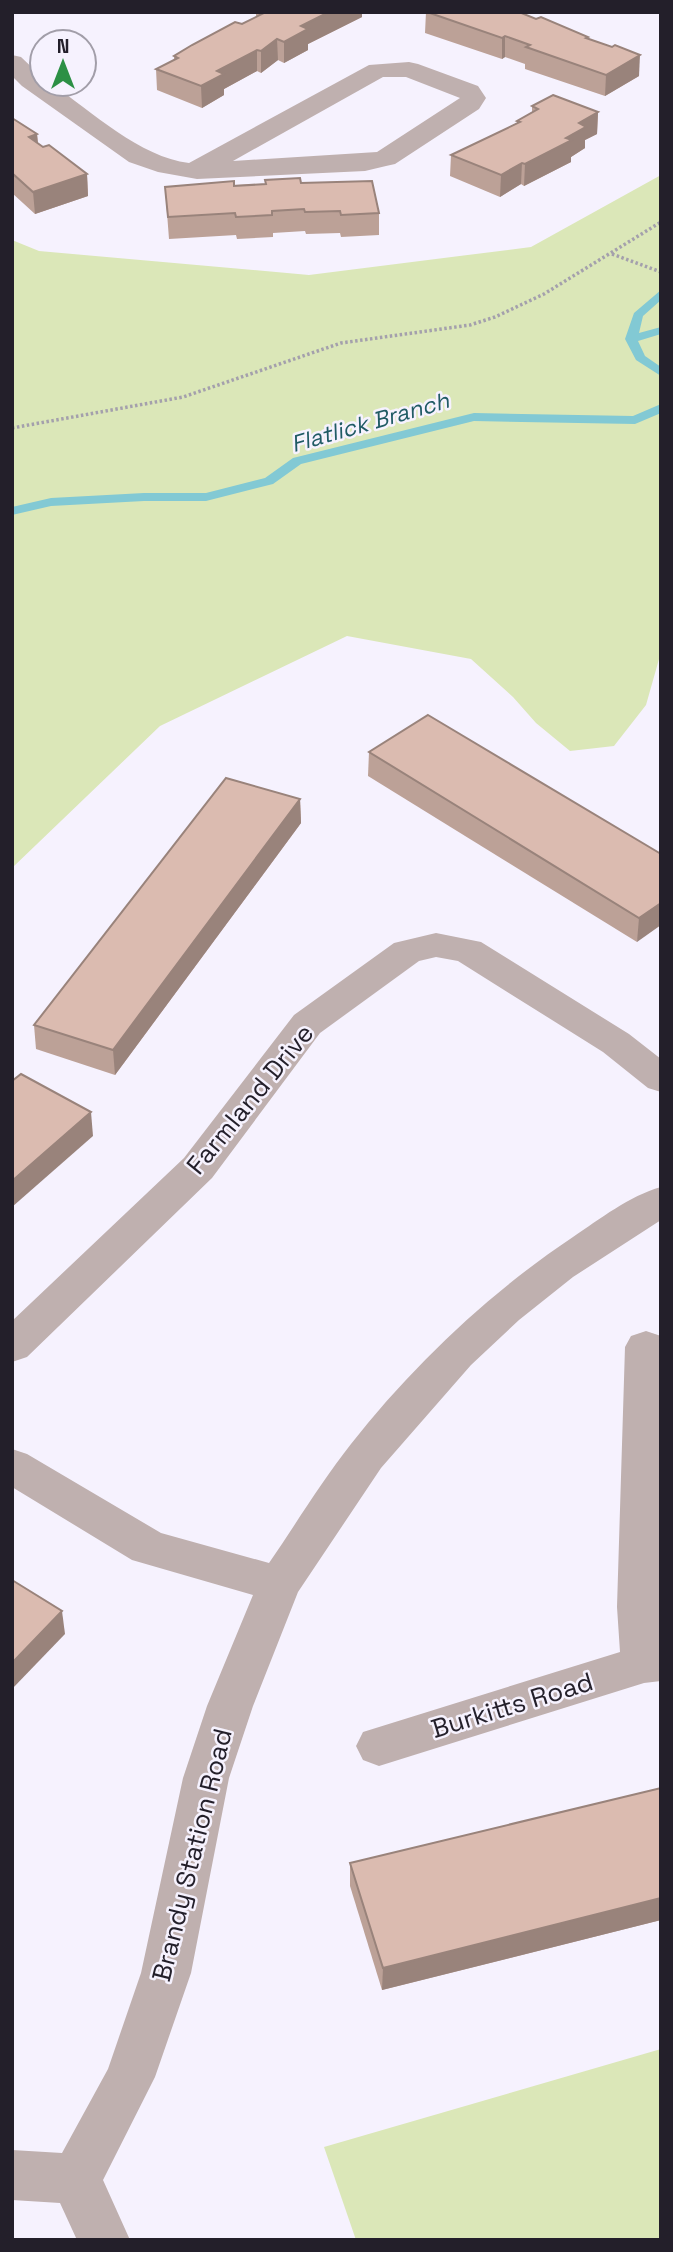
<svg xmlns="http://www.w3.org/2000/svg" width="673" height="2252" viewBox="0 0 673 2252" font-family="'Space Grotesk',sans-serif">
  <rect width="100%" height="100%" fill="#f6f2fe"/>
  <g fill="#dbe7b8">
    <polygon points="661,175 661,652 646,705 614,746 570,751 536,723 513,697 471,659 347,636 160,726 12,868 12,240 39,251 309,275 531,247"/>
    <polygon points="661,2049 661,2240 356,2240 324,2147"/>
  </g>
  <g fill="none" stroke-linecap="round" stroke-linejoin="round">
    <g fill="#82c9d4" fill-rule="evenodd">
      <polygon points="661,290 661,300 643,316 639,333 661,327 661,334 638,341 645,356 661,367 661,376 636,360 625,339 634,313"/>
      <polygon points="661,404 661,413 635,424 474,421 301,464 273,484 206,501 144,501 51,506 12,515 12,507 51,498 144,493 206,493 265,478 293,458 474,413 633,416"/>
    </g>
    <g stroke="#a4a0ac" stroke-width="3.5" stroke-dasharray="2.5 2.5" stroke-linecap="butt">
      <polyline points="612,254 661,272"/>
      <polyline points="12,428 183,397 341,343 470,325 495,317 544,294 661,222"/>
    </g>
    <g fill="#bfb0af" fill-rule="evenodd">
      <path d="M12,55L21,57L42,77V84H52C92,112 140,157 189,163L369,65L409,62L418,64L478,86L486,98L479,109L395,164L386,166L365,171L197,179L158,172L129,162L22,86L12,76ZM383,77H406L460,98L377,152L233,161Z"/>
      <polygon points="436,933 481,942 629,1034 661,1059 661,1092 648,1088 603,1052 458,961 436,957 419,961 320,1033 212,1178 27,1357 12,1362 12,1321 184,1158 294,1015 394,943"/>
      <path d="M661,1187V1220L573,1277L519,1320L471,1365L381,1468L298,1592L253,1706L229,1778L191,1973L155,2077L103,2180L130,2240H77L60,2203L12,2200V2150L62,2153L108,2069L141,1973L183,1778L207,1706L253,1595L132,1560L12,1487V1449L27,1454L161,1533L269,1563C296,1524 321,1482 351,1444C413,1365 489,1293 573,1237C600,1219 629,1196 661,1187Z"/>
      <polygon points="646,1331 661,1336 661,1681 644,1683 379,1766 363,1760 356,1746 363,1732 620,1652 617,1607 625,1347 631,1336"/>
    </g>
  </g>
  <g fill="#bca197">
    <polygon points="256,12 362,12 362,17 308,44 308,50 284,63 278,60 261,73 257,71 224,89 224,95 202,108 157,90 156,69 174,60 174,56 256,17"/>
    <polygon points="426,12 536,19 588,37 588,39 639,76 605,96 525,69 525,64 505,57 502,59 425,33"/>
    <polygon points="532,106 598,112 597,134 585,140 585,148 571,157 571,162 524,186 521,184 500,197 450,176 451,155 517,123 517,121 532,112"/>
    <polygon points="12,118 37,134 38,143 43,147 87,174 88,196 35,214 12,193"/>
    <polygon points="301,183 379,213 379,235 341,237 340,233 306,234 305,231 273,233 273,237 237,239 236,235 169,239 165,187"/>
    <polygon points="369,752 661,854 637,942 368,776"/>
    <polygon points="300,799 301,823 115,1075 36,1049 34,1025"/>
    <polygon points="661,1788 661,1920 382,1990 350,1886 350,1863"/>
  </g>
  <g fill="#99837b">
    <polygon points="329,12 362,12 362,17 308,44 308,50 284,63 284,42 301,26"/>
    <polygon points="505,36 505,57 502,59 502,38"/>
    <polygon points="277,39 278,60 261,73 261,51"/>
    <polygon points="257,50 257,71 224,89 224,95 202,108 201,86 217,71"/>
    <polygon points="640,55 639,76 605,96 606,75"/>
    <polygon points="598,112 597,134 585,140 585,148 571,157 571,162 524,186 525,164 566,138 579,123"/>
    <polygon points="37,134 39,156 29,137"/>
    <polygon points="522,163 521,184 500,197 501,175"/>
    <polygon points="87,174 88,196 35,214 33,192"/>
    <polygon points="300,799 301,823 115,1075 113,1050"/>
    <polygon points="661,903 661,925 637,942 639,918"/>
    <polygon points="91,1112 93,1136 12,1207 12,1181"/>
    <polygon points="62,1611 65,1634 12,1689 12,1663"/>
    <polygon points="661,1898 661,1920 382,1990 383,1968"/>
  </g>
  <g fill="#dbbbb0" stroke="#99837b" stroke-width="2">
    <polygon points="256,12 329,12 301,26 308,29 284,42 277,39 261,51 257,50 217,71 224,74 201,86 156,69 178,58 174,56 192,45 235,22 242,24 262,14"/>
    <polygon points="427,12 519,12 536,19 541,17 588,37 586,38 612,47 615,45 640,55 606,75 526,47 530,45 505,36 502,38"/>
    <polygon points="553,95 598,112 579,123 586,127 566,138 572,140 525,164 522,163 501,175 451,155 520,122 517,121 538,109 532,106"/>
    <polygon points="12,118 37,134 29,137 43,147 49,145 87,174 33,192 12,173"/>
    <polygon points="300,178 301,183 372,181 379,213 341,215 340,211 305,212 304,209 272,211 272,215 236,217 235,213 168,217 165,187 234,181 234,186 266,184 265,180"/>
    <polygon points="428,715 661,854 661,903 639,918 369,752"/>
    <polygon points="226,778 300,799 113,1050 34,1025"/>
    <polygon points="21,1074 91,1112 12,1181 12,1081"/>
    <polygon points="12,1580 62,1611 12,1663"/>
    <polygon points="661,1788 661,1898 383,1968 350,1863"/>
  </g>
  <g text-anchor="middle" stroke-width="5" stroke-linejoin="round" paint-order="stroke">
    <g font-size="23" font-style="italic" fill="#205b64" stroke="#f6f2fe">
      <text transform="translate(370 422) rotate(-16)" y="8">Flatlick Branch</text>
    </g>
    <g font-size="26" fill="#231f2a" stroke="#f6f2fe">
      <text transform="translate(250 1099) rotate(-51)" y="9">Farmland Drive</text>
      <text transform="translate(512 1705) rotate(-17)" y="9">Burkitts Road</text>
      <text transform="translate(192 1855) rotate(-76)" y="9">Brandy Station Road</text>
    </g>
  </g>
  <rect width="673" height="2252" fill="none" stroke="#231f2a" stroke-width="28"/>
  <g transform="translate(63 63)"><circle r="33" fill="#f6f2fe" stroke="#a29ea9" stroke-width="2"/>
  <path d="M0-5L12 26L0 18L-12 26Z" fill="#2c9045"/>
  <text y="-10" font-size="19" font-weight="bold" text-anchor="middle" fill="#231f2a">N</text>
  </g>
</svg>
